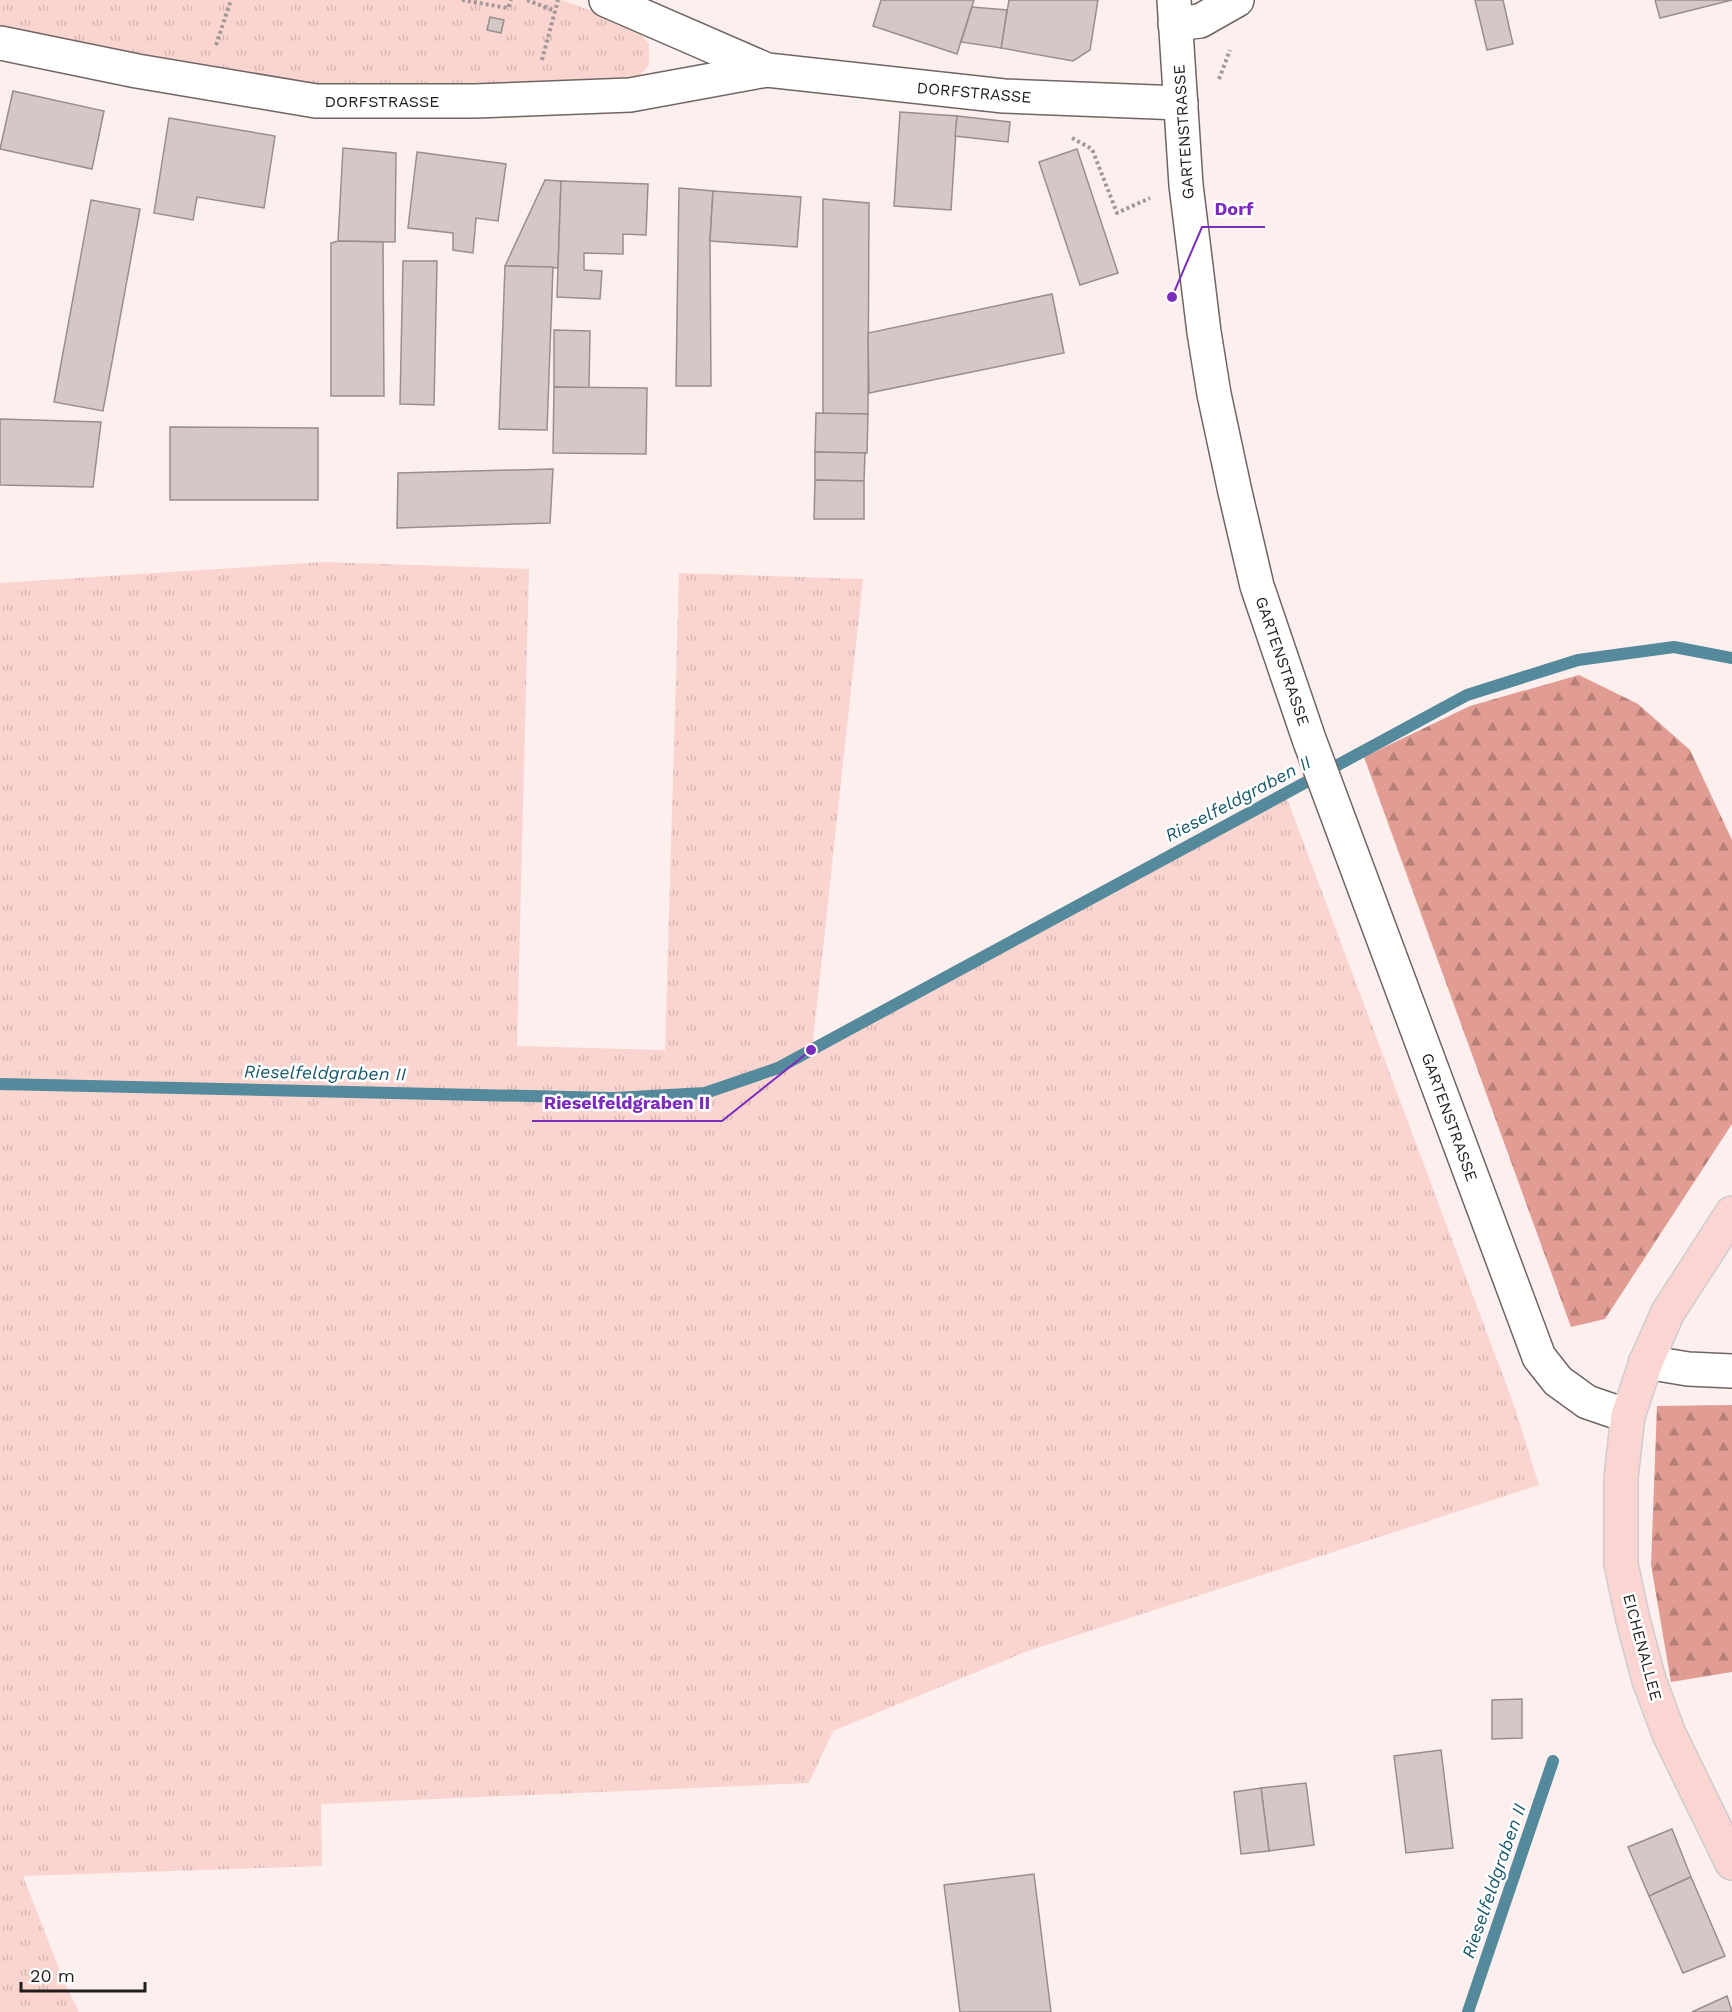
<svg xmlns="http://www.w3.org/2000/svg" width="1732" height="2012" viewBox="0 0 1732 2012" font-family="'Work Sans',sans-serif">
  <defs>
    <pattern id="grass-tufts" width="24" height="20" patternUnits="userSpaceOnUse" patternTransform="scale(1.5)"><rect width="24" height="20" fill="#fad5d0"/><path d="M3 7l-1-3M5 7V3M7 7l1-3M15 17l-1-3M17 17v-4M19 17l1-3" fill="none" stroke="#d6b6b2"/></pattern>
    <pattern id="forest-firs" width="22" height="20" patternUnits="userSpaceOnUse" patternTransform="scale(1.5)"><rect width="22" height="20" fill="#e19c94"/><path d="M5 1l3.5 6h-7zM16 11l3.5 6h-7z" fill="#b67f78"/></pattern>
  </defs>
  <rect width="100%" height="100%" fill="#fcefee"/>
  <g fill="url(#grass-tufts)">
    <polygon points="0,0 562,0 635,27 649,44 649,65 632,84 502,90 319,85 142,57 0,27"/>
    <polygon points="324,562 529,569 517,1046 665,1050 679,573 863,579 812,1050 1286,796 1515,1408 1539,1485 1025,1652 833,1731 809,1783 321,1804 322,1866 23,1876 65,1984 79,2012 0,2012 0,583"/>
  </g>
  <g fill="url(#forest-firs)">
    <polygon points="1579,675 1638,704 1690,750 1732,840 1732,1124 1605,1319 1571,1327 1364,757 1470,706"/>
    <polygon points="1732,1405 1732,1672 1671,1682 1651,1565 1657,1406"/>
  </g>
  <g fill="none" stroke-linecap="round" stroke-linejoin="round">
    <g stroke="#548a9b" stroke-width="12">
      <polyline points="0,1084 614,1098 705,1093 778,1068 1467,695 1578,660 1674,647 1732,658"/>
      <polyline points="1468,2012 1553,1761"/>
    </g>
  </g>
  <g fill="#d4c8c6" stroke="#998e8d" stroke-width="1.5">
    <polygon points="881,0 974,0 957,54 873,26"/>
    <polygon points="1009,0 1098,0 1090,50 1073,61 1001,48"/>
    <polygon points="1475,0 1503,0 1513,44 1487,50"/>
    <polygon points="1655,0 1732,0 1660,18"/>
    <polygon points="972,7 1007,10 1001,48 961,42"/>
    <polygon points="490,17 504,20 501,33 487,30"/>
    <polygon points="13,91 104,111 92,169 0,149"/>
    <polygon points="900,112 957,116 951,210 894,206"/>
    <polygon points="957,116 1010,122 1008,142 955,136"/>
    <polygon points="169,118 275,136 264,208 197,197 193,220 154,213"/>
    <polygon points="343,148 396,153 395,242 338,241"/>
    <polygon points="1077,149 1118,273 1080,285 1039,162"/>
    <polygon points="417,152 506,164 498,221 476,218 473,253 453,250 453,233 408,228"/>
    <polygon points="545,180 561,181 558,268 505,266"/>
    <polygon points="561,181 648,184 646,235 623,234 623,254 584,253 584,270 602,271 600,299 557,297"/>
    <polygon points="679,188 713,191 710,241 711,386 676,386"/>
    <polygon points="713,191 801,197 797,247 710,241"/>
    <polygon points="823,199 869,203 868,414 823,414"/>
    <polygon points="91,200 140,209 103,411 54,402"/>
    <polygon points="338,241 383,242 384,396 331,396 331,243"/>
    <polygon points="403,261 437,261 434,405 400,404"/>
    <polygon points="505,266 553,267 547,430 499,429"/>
    <polygon points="1052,294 1064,353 869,393 868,333"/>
    <polygon points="554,330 590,331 589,388 554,387"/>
    <polygon points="554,387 647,388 646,454 553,453"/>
    <polygon points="816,413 868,414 867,453 815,452"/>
    <polygon points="0,419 101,422 93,487 0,485"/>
    <polygon points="170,427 318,428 318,500 170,500"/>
    <polygon points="815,452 865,453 864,481 815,480"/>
    <polygon points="553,469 550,523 397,528 398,473"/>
    <polygon points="815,480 864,481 864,519 814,519"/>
    <polygon points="1522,1699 1522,1738 1492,1739 1492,1700"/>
    <polygon points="1441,1750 1453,1848 1406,1853 1394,1756"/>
    <polygon points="1306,1783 1314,1845 1269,1851 1261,1788"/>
    <polygon points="1261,1788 1269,1851 1241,1854 1234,1792"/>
    <polygon points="1672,1829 1691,1877 1649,1896 1628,1847"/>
    <polygon points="1034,1874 1051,2012 960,2012 944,1885"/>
    <polygon points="1691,1877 1725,1956 1683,1973 1649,1896"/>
    <polygon points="1727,1996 1732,2012 1692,2012"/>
  </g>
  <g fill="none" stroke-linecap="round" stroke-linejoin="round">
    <g stroke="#6f6563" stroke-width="36">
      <g id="minor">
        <polyline points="606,0 767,70 1004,96 1181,103"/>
        <polyline points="1174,0 1186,185 1204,332 1214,394 1235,492 1257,586 1309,739 1539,1357 1558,1381 1587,1402 1628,1416"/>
        <polyline points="1175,24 1200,21 1237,0"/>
        <polyline points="0,43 137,71 316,101 475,101 630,95 767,70"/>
        <polyline points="1646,1362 1688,1369 1732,1371"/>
      </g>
    </g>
    <g stroke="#cecdcd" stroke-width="36">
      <polyline id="major" points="1732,1213 1668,1312 1646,1362 1628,1416 1621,1478 1621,1564 1633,1620 1649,1680 1669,1734 1732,1863"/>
    </g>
    <g stroke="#a29898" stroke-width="4" stroke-dasharray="3 3" stroke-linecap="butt">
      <polyline points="462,0 508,8 511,0"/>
      <polyline points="527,0 555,11"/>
      <polyline points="216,45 231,0"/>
      <polyline points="542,60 558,0"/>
      <polyline points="1219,79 1230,50"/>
      <polyline points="1072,138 1092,149 1117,213 1150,198"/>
    </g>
    <use href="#minor" stroke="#fff" stroke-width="33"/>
    <use href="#major" stroke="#fad5d1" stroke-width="33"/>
  </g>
  <g text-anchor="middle" stroke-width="5" stroke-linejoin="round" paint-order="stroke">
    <g font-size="16" fill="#211d1d" stroke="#fff">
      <text transform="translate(974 92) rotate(5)" y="6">DORFSTRASSE</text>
      <text x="382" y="107">DORFSTRASSE</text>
      <text transform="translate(1183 132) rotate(-94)" y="6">GARTENSTRASSE</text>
      <text transform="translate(1283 661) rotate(71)" y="6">GARTENSTRASSE</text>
      <text transform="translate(1450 1117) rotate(70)" y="6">GARTENSTRASSE</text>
      <text transform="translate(1643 1647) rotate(75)" y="6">EICHENALLEE</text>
    </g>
    <g font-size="18" font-style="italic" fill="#175869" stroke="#fff">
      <text transform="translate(1238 799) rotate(-28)" y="6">Rieselfeldgraben II</text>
      <text transform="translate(325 1073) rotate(1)" y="6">Rieselfeldgraben II</text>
      <text transform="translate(1494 1881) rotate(-71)" y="6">Rieselfeldgraben II</text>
    </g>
  </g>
  <path fill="none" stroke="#7b2cbf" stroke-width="2" d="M1172 297L1202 227H1265M811 1050L722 1121H532"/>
  <g fill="#7b2cbf" stroke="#fff" stroke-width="2">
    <circle cx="1172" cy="297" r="6"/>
    <circle cx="811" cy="1050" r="6"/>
  </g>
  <g font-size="18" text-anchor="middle" font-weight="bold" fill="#7b2cbf" stroke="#fff" stroke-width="5" stroke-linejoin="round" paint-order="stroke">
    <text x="1234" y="215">Dorf</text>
    <text x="627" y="1109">Rieselfeldgraben II</text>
  </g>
  <path d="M21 1982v9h124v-9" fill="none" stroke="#211d1d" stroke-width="3"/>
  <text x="30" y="1982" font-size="18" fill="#211d1d" stroke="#ffffff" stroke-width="4.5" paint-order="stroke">20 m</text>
</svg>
